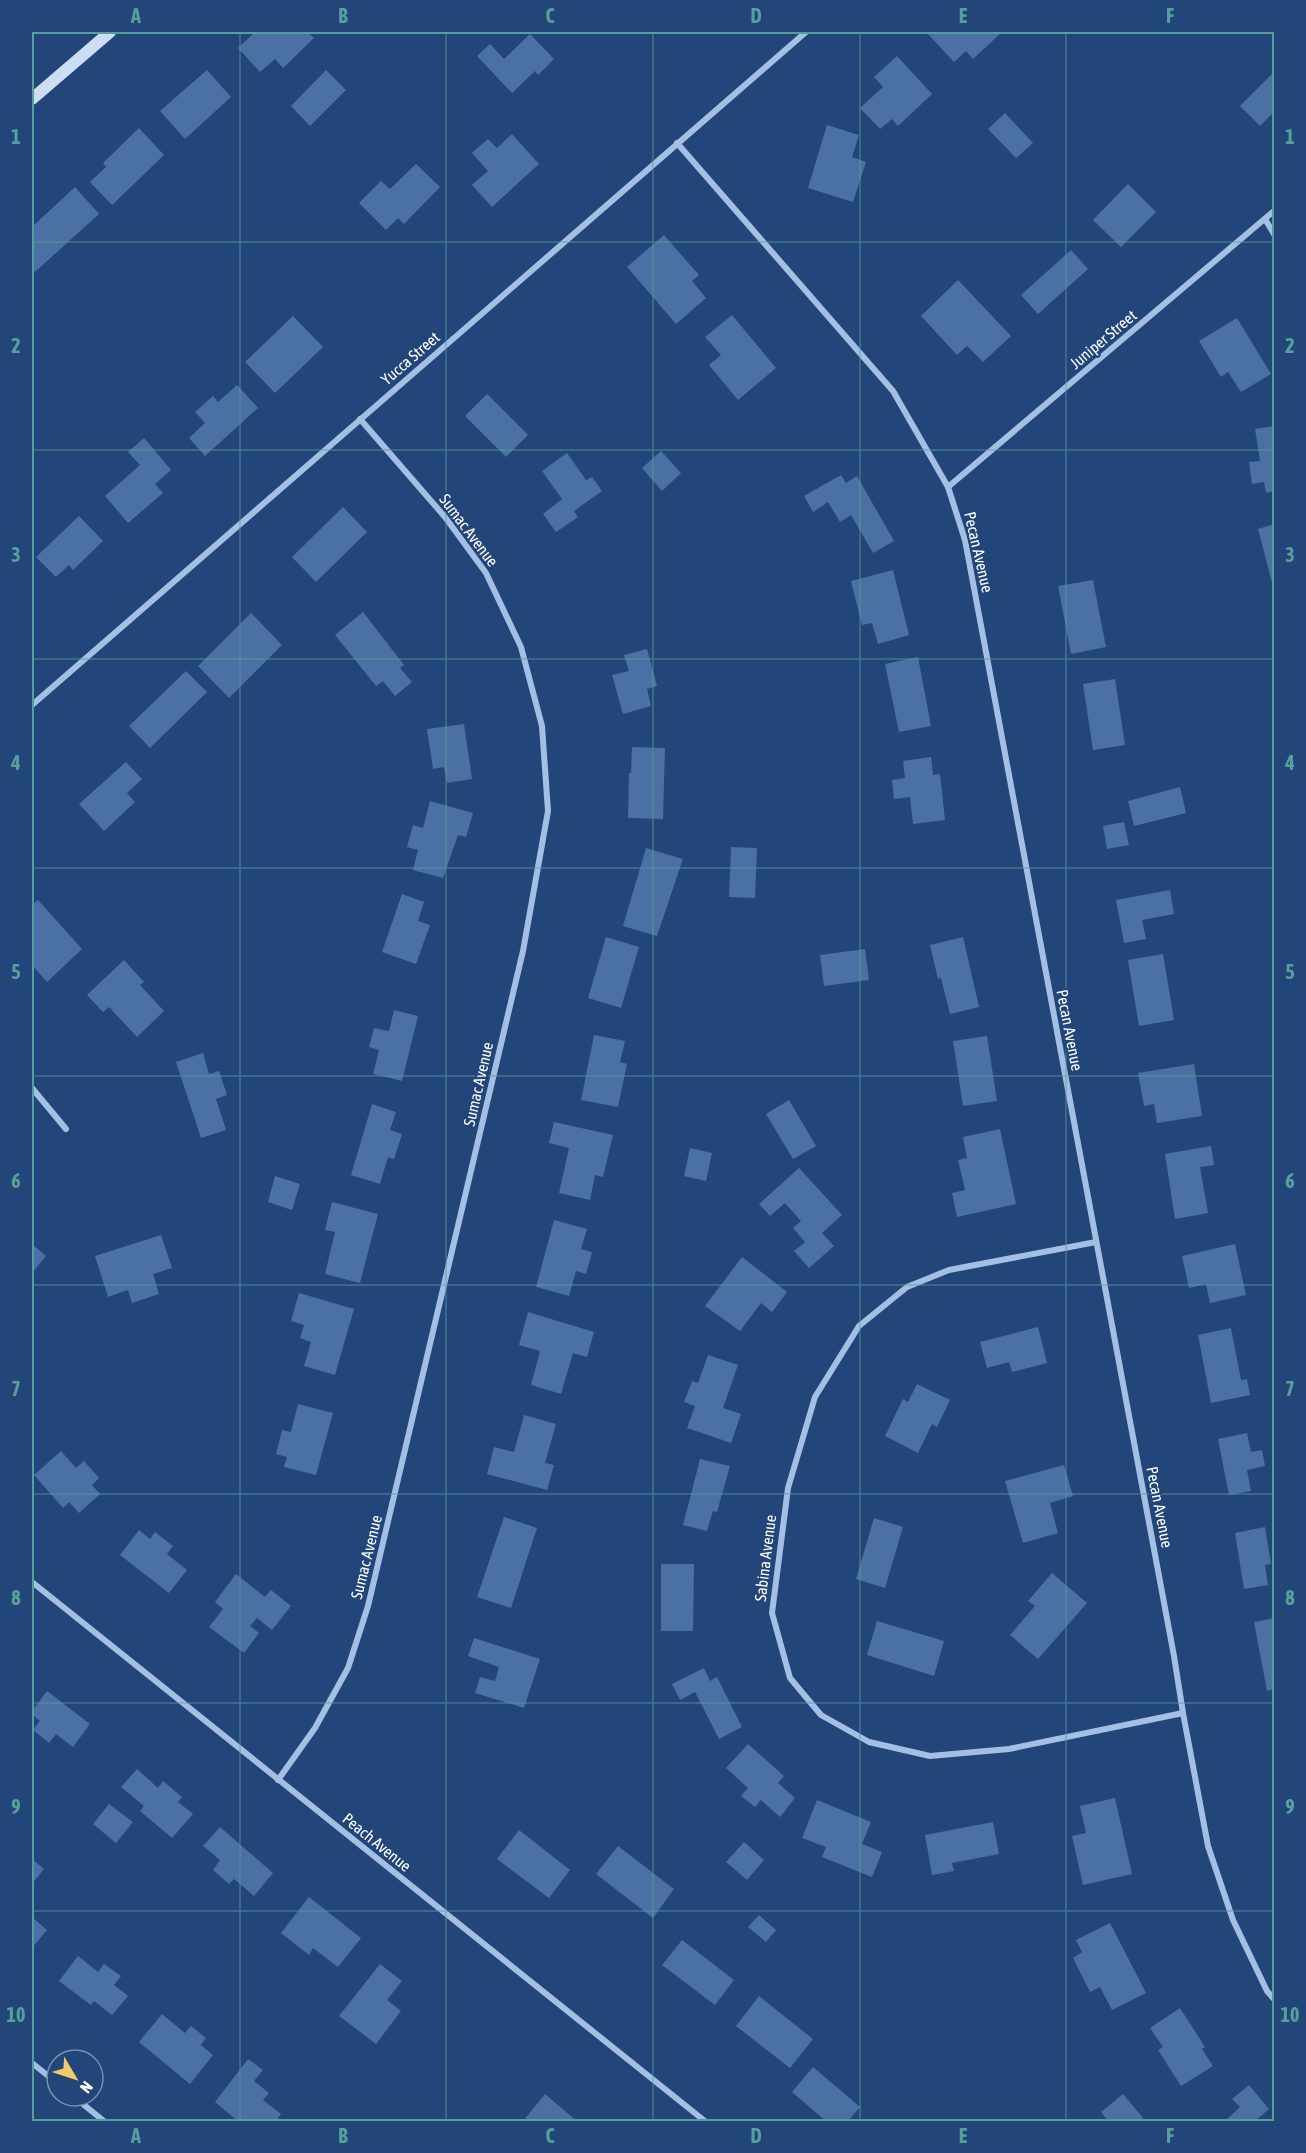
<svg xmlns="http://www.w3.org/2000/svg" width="1306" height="2153" viewBox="0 0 1306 2153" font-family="'Asap Condensed',sans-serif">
  <rect width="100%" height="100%" fill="#224679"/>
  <g fill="#4b70a3">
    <polygon points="255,32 308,32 314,38 283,68 275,59 260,72 238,48"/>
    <polygon points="926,32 999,32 1001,33 973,59 966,51 954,62"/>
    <polygon points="530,34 554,59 538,75 535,71 512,93 477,56 490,44 504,59"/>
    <polygon points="897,56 932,94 898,126 892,119 880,129 860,108 883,87 874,77"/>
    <polygon points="207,70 231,97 185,139 160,111"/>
    <polygon points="326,70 346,90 310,126 291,106"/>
    <polygon points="1274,72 1274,112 1260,126 1240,106"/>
    <polygon points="1005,113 1033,143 1016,158 988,129"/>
    <polygon points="827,125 859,135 852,157 866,162 853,202 808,188"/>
    <polygon points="139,128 164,155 112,205 90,182 106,167 103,163"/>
    <polygon points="512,134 539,164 492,207 472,185 488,171 472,153 488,139 497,148"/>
    <polygon points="416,164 440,187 404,224 398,218 386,230 359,203 381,181 390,189"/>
    <polygon points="1128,184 1156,212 1121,247 1093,220"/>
    <polygon points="75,187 99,214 35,272 32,268 32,227"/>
    <polygon points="664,235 699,275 692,281 706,298 676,324 627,267"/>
    <polygon points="1071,250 1088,269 1038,314 1021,295"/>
    <polygon points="958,280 1011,336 983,362 967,346 957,355 921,316"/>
    <polygon points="732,315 776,368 738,400 709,365 721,355 705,337"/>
    <polygon points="293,316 323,347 275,393 245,362"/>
    <polygon points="1237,318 1271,374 1241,392 1228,372 1221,377 1199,341"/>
    <polygon points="237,385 258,408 205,456 189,438 205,423 195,412 213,396 218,402"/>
    <polygon points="487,394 528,435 506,457 465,416"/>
    <polygon points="1274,426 1274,491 1266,493 1264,482 1252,484 1249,462 1260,461 1255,429"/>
    <polygon points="144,438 171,470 155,484 163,493 128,523 105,496 140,465 128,452"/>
    <polygon points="661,451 681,473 662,491 642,468"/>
    <polygon points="567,453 586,480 592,477 602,491 574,511 578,517 556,532 543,514 562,499 542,471"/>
    <polygon points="841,475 846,483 857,476 894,541 873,553 851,515 840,522 828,502 813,512 804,496"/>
    <polygon points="343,507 367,532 316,582 292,557"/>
    <polygon points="79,516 103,541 73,570 69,565 56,577 36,557"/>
    <polygon points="1274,524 1274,590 1258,529"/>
    <polygon points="893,570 909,635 878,644 872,623 862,625 851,581"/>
    <polygon points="1093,580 1106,647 1071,654 1058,586"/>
    <polygon points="363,612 404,665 400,668 412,682 395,696 383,681 376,686 335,635"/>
    <polygon points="251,613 282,645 229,698 198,666"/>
    <polygon points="647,649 657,686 647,689 651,706 623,714 612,675 629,671 624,655"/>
    <polygon points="918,657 931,726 899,732 885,664"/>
    <polygon points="186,671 207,692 150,748 129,726"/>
    <polygon points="1115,679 1125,745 1093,750 1083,684"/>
    <polygon points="464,724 472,779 447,783 444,767 433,769 427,729"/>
    <polygon points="632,747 665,748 663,819 628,818 629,773 631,773"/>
    <polygon points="931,757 933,775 940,774 945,820 913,824 910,797 894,799 892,780 905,778 903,761"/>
    <polygon points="126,762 142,779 127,793 135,802 104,831 79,804"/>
    <polygon points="1180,787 1186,813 1134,826 1128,801"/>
    <polygon points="430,801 473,813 466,837 458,835 443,878 413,870 418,850 407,847 413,825 423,828"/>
    <polygon points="1124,822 1129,845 1107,849 1103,826"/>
    <polygon points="731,847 757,848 755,898 729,897"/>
    <polygon points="646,848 683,859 657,936 623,926"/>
    <polygon points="1170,890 1174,914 1142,920 1146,939 1124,943 1116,900"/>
    <polygon points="402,894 424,902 418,921 430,925 416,964 382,952"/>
    <polygon points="38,900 82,949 47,982 32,965 33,953 32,952 32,905"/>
    <polygon points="606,937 639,947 621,1008 588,998"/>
    <polygon points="963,937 979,1007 950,1014 941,978 938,979 930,945"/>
    <polygon points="865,949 869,980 824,986 820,955"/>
    <polygon points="1163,954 1174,1020 1139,1026 1128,960"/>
    <polygon points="124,960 144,982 140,985 164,1011 137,1037 109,1007 103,1012 87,995"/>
    <polygon points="394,1010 418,1016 402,1081 373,1074 379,1050 369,1047 374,1028 389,1031"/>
    <polygon points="594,1035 625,1041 620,1062 627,1064 618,1107 581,1100"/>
    <polygon points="987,1036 997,1101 963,1106 953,1041"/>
    <polygon points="203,1053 209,1074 219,1071 227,1095 216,1099 226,1130 201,1138 176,1062"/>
    <polygon points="1194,1064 1202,1116 1157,1123 1154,1104 1144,1106 1138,1073"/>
    <polygon points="789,1100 816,1146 793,1159 766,1114"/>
    <polygon points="372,1104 396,1112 390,1130 402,1134 394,1159 388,1157 380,1184 351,1175"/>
    <polygon points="554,1122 613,1135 603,1177 595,1175 590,1200 559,1193 569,1148 549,1143"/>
    <polygon points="1000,1129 1016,1204 957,1217 952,1193 965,1190 958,1160 967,1158 963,1137"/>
    <polygon points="1211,1146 1214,1165 1200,1167 1208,1213 1175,1219 1165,1154"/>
    <polygon points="690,1148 712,1153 706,1181 684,1176"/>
    <polygon points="799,1168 842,1215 822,1233 834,1246 809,1268 794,1251 805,1242 793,1228 801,1221 785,1203 770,1216 759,1204"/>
    <polygon points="275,1176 300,1184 292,1210 268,1202"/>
    <polygon points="332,1202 378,1214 360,1283 325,1274 335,1232 325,1230"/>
    <polygon points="554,1220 587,1229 581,1249 592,1252 586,1274 576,1271 569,1296 536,1287"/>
    <polygon points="161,1235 172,1268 153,1274 159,1294 132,1303 128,1290 108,1297 95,1256"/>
    <polygon points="32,1244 46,1256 32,1273"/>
    <polygon points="1235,1244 1246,1295 1210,1303 1206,1284 1189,1288 1182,1256"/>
    <polygon points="742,1257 787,1292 772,1312 761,1303 740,1331 705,1306"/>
    <polygon points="299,1293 354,1309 335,1375 304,1366 311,1342 300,1338 304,1325 291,1321"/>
    <polygon points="528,1312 594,1332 587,1357 573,1353 561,1394 531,1385 540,1351 519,1345"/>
    <polygon points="1038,1327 1047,1363 1012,1372 1009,1362 987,1368 980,1342"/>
    <polygon points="1231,1328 1241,1380 1247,1379 1250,1395 1211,1403 1198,1335"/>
    <polygon points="708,1355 738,1365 723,1408 741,1414 731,1443 687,1428 695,1406 684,1402 692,1381 698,1383"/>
    <polygon points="917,1384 950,1400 937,1427 932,1424 918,1453 885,1436 903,1399 908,1402"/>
    <polygon points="298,1404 333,1413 316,1475 284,1467 287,1457 276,1454 282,1430 291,1432"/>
    <polygon points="524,1415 556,1424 545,1463 554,1465 547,1490 487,1474 494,1447 514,1452"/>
    <polygon points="1247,1433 1251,1452 1262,1450 1265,1466 1247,1470 1251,1491 1229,1495 1218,1439"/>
    <polygon points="61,1451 76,1468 84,1461 99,1478 92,1485 100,1494 79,1513 69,1502 63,1508 34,1475"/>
    <polygon points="700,1459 730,1466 717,1512 713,1511 707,1531 683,1525"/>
    <polygon points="1064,1465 1073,1496 1050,1503 1058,1533 1023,1543 1005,1481"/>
    <polygon points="504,1517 537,1528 511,1608 477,1597"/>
    <polygon points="874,1518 903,1527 885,1588 856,1579"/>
    <polygon points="1265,1527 1271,1564 1265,1565 1268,1585 1244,1589 1235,1533"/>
    <polygon points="139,1530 150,1539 155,1532 173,1546 167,1554 187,1570 169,1593 120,1555"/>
    <polygon points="661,1564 694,1564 693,1631 661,1631"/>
    <polygon points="1052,1573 1087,1603 1038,1659 1010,1635 1035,1606 1028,1601"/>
    <polygon points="236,1574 265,1597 271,1590 291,1606 272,1630 257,1618 250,1626 259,1633 244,1653 209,1627 223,1609 215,1602"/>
    <polygon points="1274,1618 1274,1689 1267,1691 1254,1622"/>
    <polygon points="877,1621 944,1641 934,1676 867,1655"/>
    <polygon points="474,1638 540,1659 524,1708 475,1693 480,1677 495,1681 499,1667 468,1656"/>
    <polygon points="704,1668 710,1681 717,1677 742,1727 719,1739 695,1692 680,1700 672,1684"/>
    <polygon points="47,1691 90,1724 73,1747 56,1734 49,1743 33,1730 40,1721 32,1714 32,1711"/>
    <polygon points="748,1744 784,1776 778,1783 795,1798 780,1817 761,1800 755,1807 741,1796 748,1788 726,1768"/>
    <polygon points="137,1769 158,1788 163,1781 182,1797 178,1802 193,1814 172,1838 140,1811 144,1806 121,1787"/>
    <polygon points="1115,1798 1132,1874 1083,1885 1072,1836 1086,1833 1080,1806"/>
    <polygon points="817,1800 871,1822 862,1844 882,1852 872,1877 822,1857 826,1847 802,1838"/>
    <polygon points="109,1804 133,1822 116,1843 93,1824"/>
    <polygon points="993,1822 999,1854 952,1863 954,1871 932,1875 925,1835"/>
    <polygon points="220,1827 273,1873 254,1896 234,1879 229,1884 213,1870 220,1860 203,1846"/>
    <polygon points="519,1830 570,1870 549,1898 497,1859"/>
    <polygon points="744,1842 764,1860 747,1880 726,1862"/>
    <polygon points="618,1846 674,1889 653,1918 596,1874"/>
    <polygon points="32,1859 44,1869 32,1884"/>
    <polygon points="309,1897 361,1938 338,1967 313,1948 309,1955 281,1933"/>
    <polygon points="759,1915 776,1930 766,1942 748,1927"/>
    <polygon points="32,1917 47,1930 32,1948"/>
    <polygon points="1110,1923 1146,1993 1112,2010 1100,1987 1090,1992 1073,1958 1082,1952 1076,1940"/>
    <polygon points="682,1940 734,1980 715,2005 662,1965"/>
    <polygon points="78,1956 98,1972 104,1964 121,1976 114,1985 128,1996 112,2015 94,2001 91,2005 59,1981"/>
    <polygon points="380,1964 402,1981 387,2000 401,2011 376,2044 339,2016"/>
    <polygon points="759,1996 813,2039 790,2068 736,2026"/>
    <polygon points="1180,2008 1205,2047 1202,2049 1213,2066 1181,2086 1158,2050 1163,2047 1150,2028"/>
    <polygon points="162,2014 185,2033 191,2026 206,2038 201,2045 213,2055 190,2084 139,2042"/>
    <polygon points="248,2059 263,2070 254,2081 269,2093 263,2100 281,2114 275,2122 239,2122 215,2102"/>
    <polygon points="813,2067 860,2107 847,2122 827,2122 792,2092"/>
    <polygon points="1249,2085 1269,2109 1254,2122 1224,2122 1240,2107 1232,2099"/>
    <polygon points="545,2094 578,2122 526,2122 524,2120"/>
    <polygon points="1123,2094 1143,2118 1138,2122 1109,2122 1101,2112"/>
  </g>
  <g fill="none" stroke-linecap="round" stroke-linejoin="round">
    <g stroke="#a4bfe4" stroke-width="6">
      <polyline points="677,143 893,391 948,487 965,540 1174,1656 1183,1713 1208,1846 1233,1920 1267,1991 1274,1999"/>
      <polyline points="1265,219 1274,234"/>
      <polyline points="948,487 1274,211"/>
      <polyline points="32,705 806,32"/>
      <polyline points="32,1088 66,1129"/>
      <polyline points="1096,1242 949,1270 907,1287 859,1326 815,1397 788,1488 772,1613 790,1678 821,1715 869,1742 930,1756 1009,1749 1183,1713"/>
      <polyline points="32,1582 706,2122"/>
      <polyline points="278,1780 315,1728 348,1668 368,1606 523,951 548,811 542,726 521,647 486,573 445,517 360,419"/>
      <polyline points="32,2063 57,2083"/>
      <polyline points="73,2096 105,2122"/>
    </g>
    <polyline stroke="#cdddf4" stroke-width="12" points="32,99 110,32"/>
  </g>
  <path fill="none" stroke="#579f9a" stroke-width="1.5" stroke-opacity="0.55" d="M240,32V2122M446,32V2122M653,32V2122M860,32V2122M1066,32V2122M32,242H1274M32,450H1274M32,659H1274M32,868H1274M32,1076H1274M32,1285H1274M32,1494H1274M32,1703H1274M32,1911H1274"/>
  <g text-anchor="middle" stroke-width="4.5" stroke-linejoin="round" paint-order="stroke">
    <g font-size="16" fill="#fff" stroke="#224679">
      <text transform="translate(1103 339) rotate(-40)" y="6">Juniper Street</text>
      <text transform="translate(410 358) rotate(-41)" y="6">Yucca Street</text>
      <text transform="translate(469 530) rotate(53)" y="6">Sumac Avenue</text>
      <text transform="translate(979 552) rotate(77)" y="6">Pecan Avenue</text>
      <text transform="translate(1070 1030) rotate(79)" y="6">Pecan Avenue</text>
      <text transform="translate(478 1084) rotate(-77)" y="6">Sumac Avenue</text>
      <text transform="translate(1160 1507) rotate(79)" y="6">Pecan Avenue</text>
      <text transform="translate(366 1557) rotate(-76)" y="6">Sumac Avenue</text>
      <text transform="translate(765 1558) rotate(-83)" y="6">Sabina Avenue</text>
      <text transform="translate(377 1842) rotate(39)" y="6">Peach Avenue</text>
    </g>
  </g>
  <rect width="1306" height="2153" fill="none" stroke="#224679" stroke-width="66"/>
  <g transform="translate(75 2078) rotate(129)"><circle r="28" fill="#224679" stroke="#7a90af" stroke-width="1.5"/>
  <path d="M0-4.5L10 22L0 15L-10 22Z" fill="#f0cc66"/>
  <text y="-9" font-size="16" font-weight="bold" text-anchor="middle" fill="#ffffff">N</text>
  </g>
  <rect x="33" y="33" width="1240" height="2087" fill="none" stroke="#579f9a" stroke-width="2"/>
  <g font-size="20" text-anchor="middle" font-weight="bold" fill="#579f9a">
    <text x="136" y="23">A</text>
    <text x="343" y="23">B</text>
    <text x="550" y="23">C</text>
    <text x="756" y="23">D</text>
    <text x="963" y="23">E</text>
    <text x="1170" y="23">F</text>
    <text x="16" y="144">1</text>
    <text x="1290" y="144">1</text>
    <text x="16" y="353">2</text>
    <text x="1290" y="353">2</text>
    <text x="16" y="562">3</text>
    <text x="1290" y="562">3</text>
    <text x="16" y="770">4</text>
    <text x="1290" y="770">4</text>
    <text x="16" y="979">5</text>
    <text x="1290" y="979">5</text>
    <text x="16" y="1188">6</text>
    <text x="1290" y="1188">6</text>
    <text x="16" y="1396">7</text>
    <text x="1290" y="1396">7</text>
    <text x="16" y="1605">8</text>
    <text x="1290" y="1605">8</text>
    <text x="16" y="1814">9</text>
    <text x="1290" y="1814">9</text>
    <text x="16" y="2022">10</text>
    <text x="1290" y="2022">10</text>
    <text x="136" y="2143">A</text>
    <text x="343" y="2143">B</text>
    <text x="550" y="2143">C</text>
    <text x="756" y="2143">D</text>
    <text x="963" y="2143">E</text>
    <text x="1170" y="2143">F</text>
  </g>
</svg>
